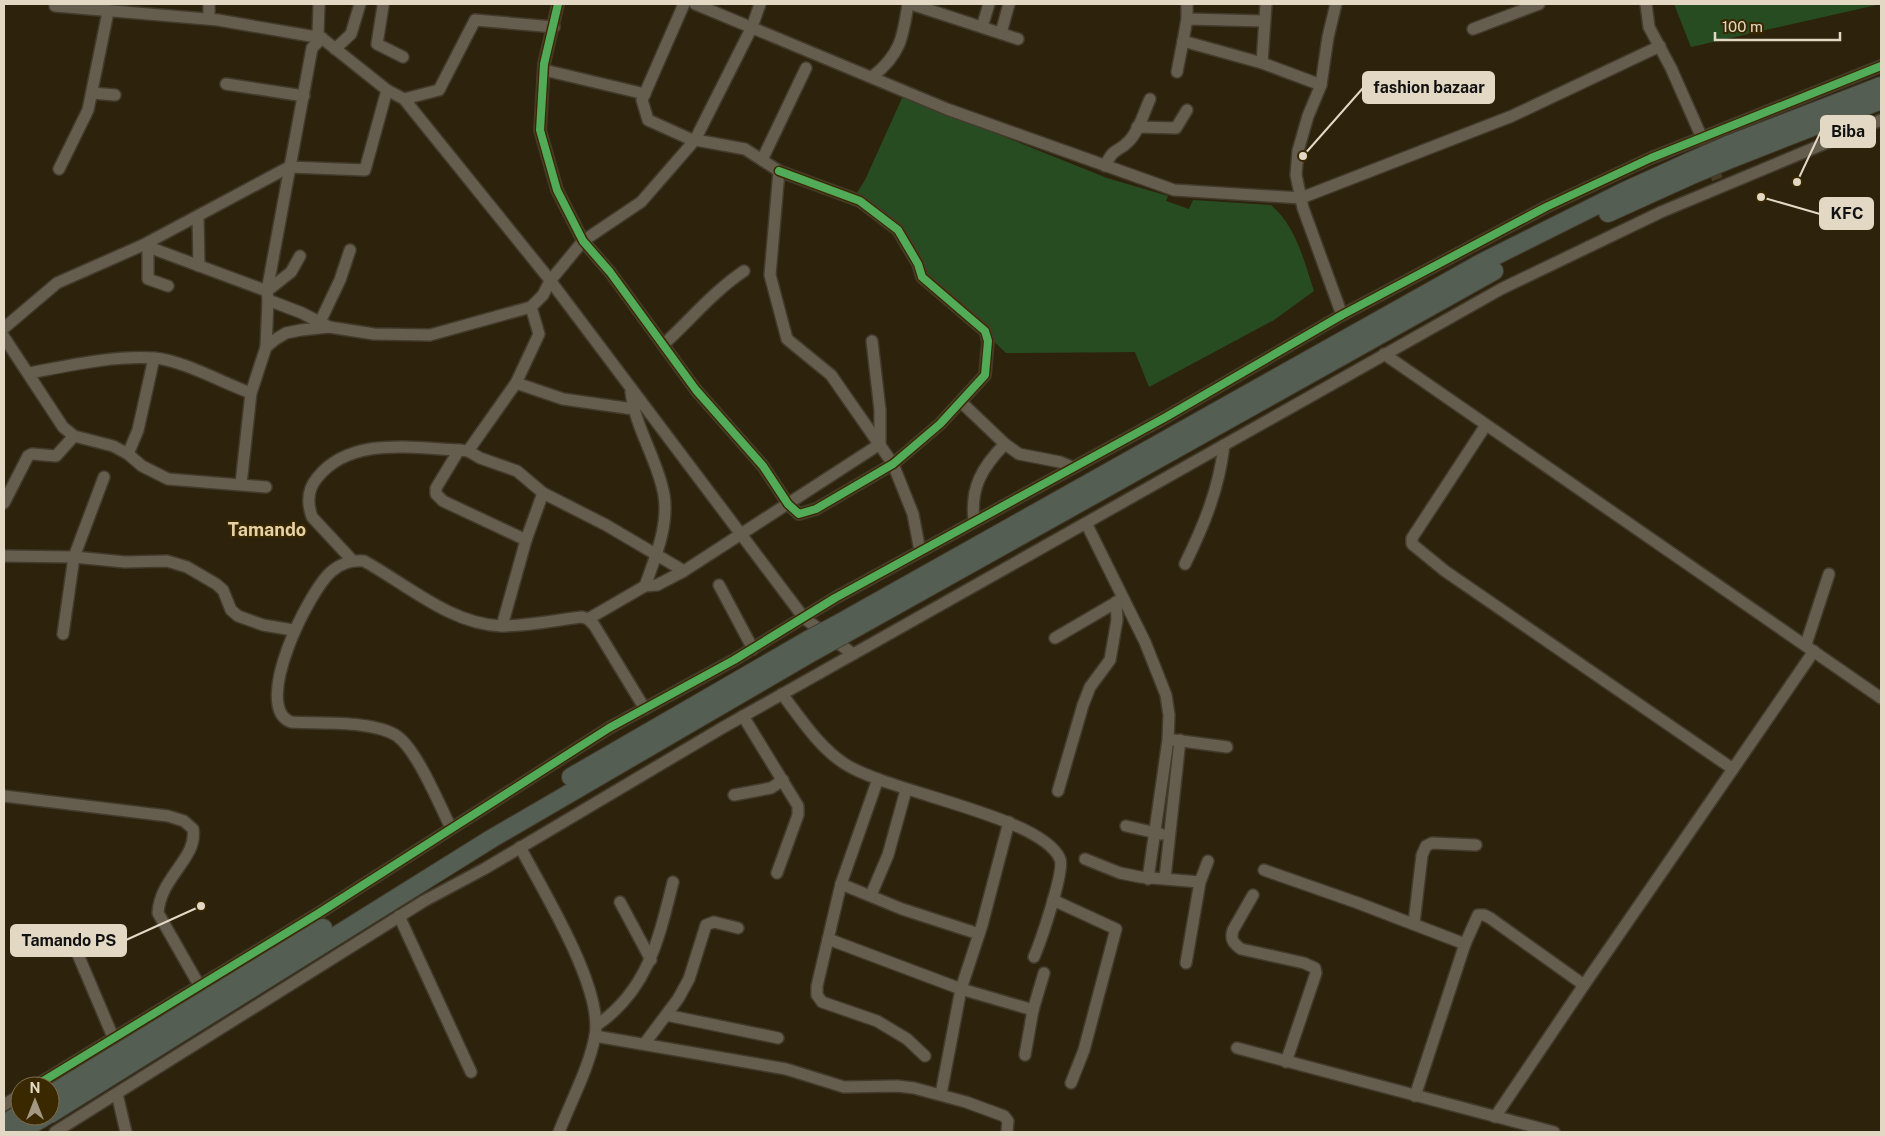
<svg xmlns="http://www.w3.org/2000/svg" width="1885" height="1136" viewBox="0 0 1885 1136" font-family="'Public Sans',sans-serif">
  <rect width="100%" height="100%" fill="#2d230d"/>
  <g fill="#284c22">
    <polygon points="1674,4 1881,4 1691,47"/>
    <path d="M903,96L1107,178L1168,196L1166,201L1189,209L1193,200L1271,205C1296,226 1304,261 1314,291L1274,320L1149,387L1135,352L1006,353L923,274L898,227L855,196L865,180Z"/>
  </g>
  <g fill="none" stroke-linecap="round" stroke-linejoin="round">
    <polyline stroke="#483e28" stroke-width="11" stroke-dasharray="11 5.5" stroke-linecap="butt" points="1702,138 1720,186"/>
    <g stroke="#423b2c" stroke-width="14">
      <g id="minor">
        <polyline points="319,4 318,35 387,90 404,99 546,275 804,618 853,654"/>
        <polyline points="558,4 544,64 540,130 557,190 583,241 610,272 696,390 763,466 788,504 799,514 816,509 893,464 940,424 985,375 988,341 985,331 922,277 918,264 898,230 860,201 779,171"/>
        <polyline points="684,4 642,100 648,120 690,139 745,149 779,171 770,275 787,339 831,375 893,464 913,514 920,551"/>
        <polyline points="695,4 947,109 1174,190 1301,198 1512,116 1660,46"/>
        <polyline points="911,4 1018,39"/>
        <polyline points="1187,4 1187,19"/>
        <polyline points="1336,4 1328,37 1321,85 1308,116 1298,151 1296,175 1303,208 1342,315"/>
        <polyline points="1646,4 1649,27 1671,68 1702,138"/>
        <polyline points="55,6 218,20 322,38"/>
        <polyline points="383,6 377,44 403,57"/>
        <polyline points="209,19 209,4"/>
        <polyline points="1264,21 1187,19 1183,41 1262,63 1321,85"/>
        <polyline points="982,27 989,4"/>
        <polyline points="1473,29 1539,4"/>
        <polyline points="1001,33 1009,4"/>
        <polyline points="322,38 312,48 267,291 268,300 302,313 329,327"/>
        <polyline points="335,49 351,34 360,4"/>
        <polyline points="1262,63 1266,4"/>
        <polyline points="544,70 645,94"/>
        <polyline points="1177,72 1183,41"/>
        <path d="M872,77C900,55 903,38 908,4"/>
        <polyline points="226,84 304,96"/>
        <polyline points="92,93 115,95"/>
        <polyline points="404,99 439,90 475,20 554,27"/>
        <polyline points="1137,127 1176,128 1187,110"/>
        <polyline points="762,160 806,68"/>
        <path d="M1105,166C1115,145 1117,154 1129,141C1139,131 1144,112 1150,99"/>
        <polyline points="59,169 88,110 108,12"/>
        <polyline points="198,216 199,266"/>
        <polyline points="143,245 267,291 291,272 300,256"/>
        <polyline points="148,247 148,279 168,286"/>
        <polyline points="320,322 340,280 350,250"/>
        <polyline points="4,328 57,283 143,245 289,167 365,170 387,90"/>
        <polyline points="4,337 63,427 74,436 113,446 128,454 142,466 168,479 266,487"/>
        <path d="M665,343C691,319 714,291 744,271"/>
        <polyline points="266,347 268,300"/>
        <polyline points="1384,354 1881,698"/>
        <path d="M29,373C67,366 115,355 154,358C182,360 223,383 251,393"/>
        <polyline points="516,383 563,399 633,409"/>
        <path d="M631,392C635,428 658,460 664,495C669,526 655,558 645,586"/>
        <polyline points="961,402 1005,444 1019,454 1060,462 1072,467"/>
        <polyline points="1486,425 1412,538 1412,544 1445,571 1733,769 1814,651"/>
        <polyline points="459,450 436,488 436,494 443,501 526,540"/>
        <polyline points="468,451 516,383 539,334 531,307"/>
        <polyline points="128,454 138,430 154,358"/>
        <polyline points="241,484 251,393 266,347 276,339 286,333 301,330 329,327 374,334 430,335 531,307 543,295 550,281 583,241 641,202 695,140 752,27 760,4"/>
        <polyline points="4,503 28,456 32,454 56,456 74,436"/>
        <path d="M974,521C970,488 982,467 1005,444"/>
        <polyline points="1086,523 1145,642 1166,695 1169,715 1168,740 1148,879"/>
        <polyline points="4,556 74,557 125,562 167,561 187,567 216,584 223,590 231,610 238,616 263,625 293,630"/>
        <path d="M352,560L312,517C307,503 307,490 317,478C350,436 412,448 459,450L468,451L480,458L517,471L543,493L606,525L684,571"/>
        <path d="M1185,564C1204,525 1219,489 1224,445"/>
        <polyline points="719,585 753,649"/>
        <polyline points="588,619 645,586 657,585 684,571 880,444 880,410 872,341"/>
        <polyline points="502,626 526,540 543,493"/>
        <polyline points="63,634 74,557 104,477"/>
        <polyline points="1055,638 1120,600"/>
        <polyline points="1806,644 1829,574"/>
        <path d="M782,694C801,719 819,747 845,764C890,793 1042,816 1060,859C1065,871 1040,943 1034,957"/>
        <polyline points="743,716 798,806 798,815 777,873"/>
        <polyline points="1174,740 1227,747"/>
        <polyline points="878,779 841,884 817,986 817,995 822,1002 877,1021 907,1039 925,1056"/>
        <polyline points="1058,791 1083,705 1090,687 1110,660 1117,620 1116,602"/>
        <polyline points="734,795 771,788 783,780"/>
        <path d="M4,796L168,816L184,821L193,829C198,858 160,877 158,913L199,985"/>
        <polyline points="1126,826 1161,834"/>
        <path d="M451,828C439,804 417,750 397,736C373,720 320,724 291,722C251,707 309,590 332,571C342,563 351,560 364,561C406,584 450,624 501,626C528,626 556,620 582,617L588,619L594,625L645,709"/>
        <path d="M520,847C543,891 604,989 595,1036C589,1068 571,1101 559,1132"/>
        <polyline points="1085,859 1120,873 1140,877 1200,882"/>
        <polyline points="1264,870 1358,903 1465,944"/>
        <polyline points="1165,878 1180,740"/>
        <polyline points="841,884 902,909 979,934"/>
        <polyline points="871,895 888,855 906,790"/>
        <path d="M1253,895L1233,930C1230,939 1233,943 1241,949L1304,963L1315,968L1316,973L1286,1062"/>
        <polyline points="1053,900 1116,929 1084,1050 1071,1083"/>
        <polyline points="620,902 651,960"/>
        <polyline points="399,916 471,1072"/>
        <polyline points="1414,923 1422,855 1426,846 1432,843 1476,845"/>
        <polyline points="828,939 961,989 1033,1010"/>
        <polyline points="76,950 113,1037"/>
        <polyline points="1186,963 1200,882 1208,861"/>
        <polyline points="666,1015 778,1038"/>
        <path d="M597,1025C648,990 659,938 673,882"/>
        <polyline points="595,1036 786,1069 844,1087 897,1086 914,1088 966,1102 1004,1116 1008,1121 1007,1132"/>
        <polyline points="645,1043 678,999 689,979 706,925 714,922 738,928"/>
        <polyline points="1237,1048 1554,1132"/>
        <polyline points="1025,1055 1033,1010 1044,973"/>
        <polyline points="35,1086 319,913 609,728 734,660 835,598 1166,417 1342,315 1546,207 1651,158 1881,66"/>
        <polyline points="117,1094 126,1132"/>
        <polyline points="941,1094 961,989 982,925 1009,822"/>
        <polyline points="1415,1096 1465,944 1478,915 1484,915 1490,918 1584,985"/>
        <polyline points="4,1105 20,1095"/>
        <polyline points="1495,1117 1584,985 1733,769"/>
        <polyline points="55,1132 424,901 484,869 722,728 1501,289 1661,212 1881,120"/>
      </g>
    </g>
    <g stroke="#423b2c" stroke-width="20">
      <g id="highway">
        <polyline points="1728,145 1881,86"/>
        <polyline points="1733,158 1881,100"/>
        <polyline points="1608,213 1694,174"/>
        <polyline points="836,625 1481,263 1625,191 1689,162"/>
        <polyline points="843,635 1494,271"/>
        <polyline points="571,777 808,640"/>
        <polyline points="50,1095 323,928"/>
        <polyline points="50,1114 491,839 814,651"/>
        <polyline points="4,1124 20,1114"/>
        <polyline points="19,1132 46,1116"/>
      </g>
    </g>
    <use href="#minor" stroke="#655d4e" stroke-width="11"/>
    <use href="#highway" stroke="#555e53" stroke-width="18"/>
    <g stroke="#423b2c" stroke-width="20" stroke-linecap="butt">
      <g id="highway-bridge">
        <polyline points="1689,162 1728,145"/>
        <polyline points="1694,174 1733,158"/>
        <polyline points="808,640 836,625"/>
        <polyline points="814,651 843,635"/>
      </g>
    </g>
    <use href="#highway-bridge" stroke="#555e53" stroke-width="18"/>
    <g stroke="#3a2800" stroke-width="11">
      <g id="cycleway">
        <polyline points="558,4 544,64 540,130 557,190 583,241 610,272 696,390 763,466 788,504 799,514 816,509 893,464 940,424 985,375 988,341 985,331 922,277 918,264 898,230 860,201 779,171"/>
        <polyline points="35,1086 319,913 609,728 734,660 835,598 1166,417 1342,315 1546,207 1651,158 1881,66"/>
      </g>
    </g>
    <use href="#cycleway" stroke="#51ab58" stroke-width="8"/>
  </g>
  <g text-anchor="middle" stroke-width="4" stroke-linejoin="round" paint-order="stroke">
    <g font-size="18" font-weight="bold" fill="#e7d1a7" stroke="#3a2800">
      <text x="267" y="536">Tamando</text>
    </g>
  </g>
  <path fill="none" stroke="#e3d8c3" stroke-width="2" d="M1303 156L1363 88M1797 182L1821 131M1761 197L1820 214M201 906L126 940"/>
  <g fill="#e3d8c3" stroke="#3a2800" stroke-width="2">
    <circle cx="1303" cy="156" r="5"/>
    <circle cx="1797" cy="182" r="5"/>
    <circle cx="1761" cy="197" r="5"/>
    <circle cx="201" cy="906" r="5"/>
  </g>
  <g fill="#e3d8c3" stroke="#e3d8c3" stroke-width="2">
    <rect x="1363" y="72" width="131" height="31" rx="5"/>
    <rect x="1821" y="116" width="54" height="31" rx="5"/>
    <rect x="1820" y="198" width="53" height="31" rx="5"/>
    <rect x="11" y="925" width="115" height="31" rx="5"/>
  </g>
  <g font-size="16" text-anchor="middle" font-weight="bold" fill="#111">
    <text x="1429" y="93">fashion bazaar</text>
    <text x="1848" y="137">Biba</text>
    <text x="1847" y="219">KFC</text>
    <text x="69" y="946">Tamando PS</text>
  </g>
  <rect width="1885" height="1136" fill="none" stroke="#e3d8c3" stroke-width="10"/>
  <g transform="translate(35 1101)"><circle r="24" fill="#3a2800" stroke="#7e6e4e"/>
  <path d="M0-4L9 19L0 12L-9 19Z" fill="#a39983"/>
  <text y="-8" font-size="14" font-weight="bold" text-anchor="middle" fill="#e3d8c3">N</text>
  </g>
  <path d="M1715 32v8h125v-8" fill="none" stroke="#e3d8c3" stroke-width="2.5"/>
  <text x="1722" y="32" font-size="15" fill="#e3d8c3" stroke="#3a2800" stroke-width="4" paint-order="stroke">100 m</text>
</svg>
